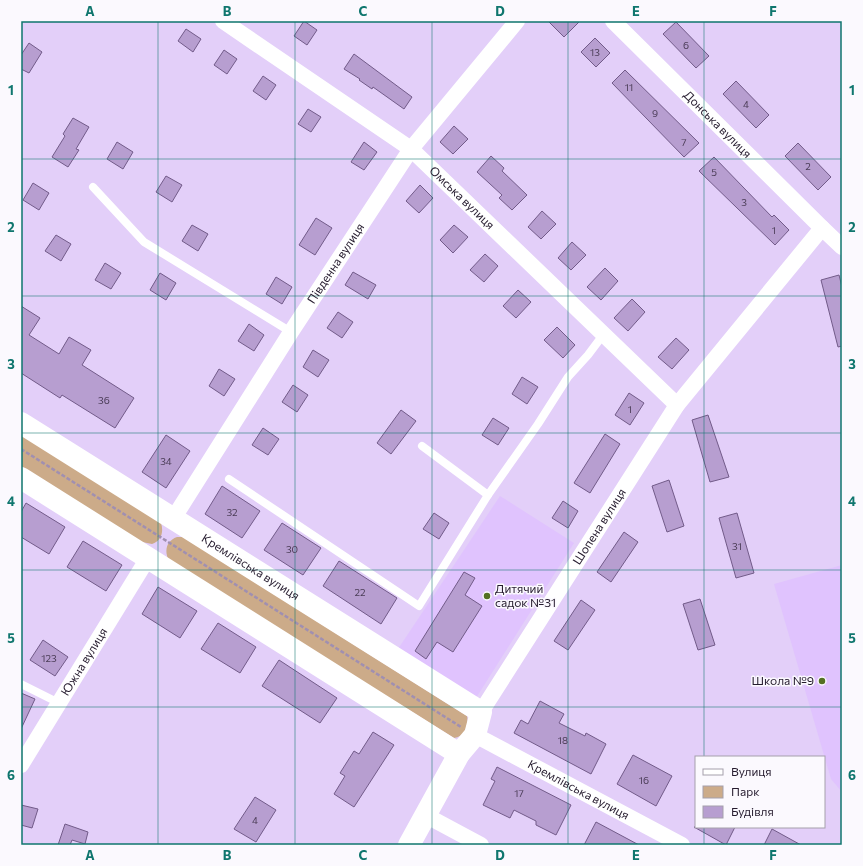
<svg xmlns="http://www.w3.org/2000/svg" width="863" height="866" viewBox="0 0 863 866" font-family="Commissioner,sans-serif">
  <rect width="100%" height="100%" fill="#e3cff9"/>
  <g fill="#e0c3fe">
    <polygon points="500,496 574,543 476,698 398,649"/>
    <polygon points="842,565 842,792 831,779 774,584"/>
  </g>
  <g fill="#ccab89">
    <path d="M21,432L161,523C164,532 161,541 152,544L142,542L21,466Z"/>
    <path d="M177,537H183L467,716C469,725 465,737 454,738L169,561C164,551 166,541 177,537Z"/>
  </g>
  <g fill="#b79ed0" stroke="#725b89">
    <polygon points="304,21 317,30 307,45 294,36"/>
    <polygon points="548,21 580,21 564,37"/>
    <polygon points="676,22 709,56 696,68 663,34"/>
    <polygon points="186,29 201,39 193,52 178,41"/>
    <polygon points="595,38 610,53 596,67 581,52"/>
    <polygon points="29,43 42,52 29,73 21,69 21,55"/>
    <polygon points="224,50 237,59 227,74 214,65"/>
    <polygon points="354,54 412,97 404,109 373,87 372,89 359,80 360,79 344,69"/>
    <polygon points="625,70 699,143 684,157 612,83"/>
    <polygon points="263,76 276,85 266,100 253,91"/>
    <polygon points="736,81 769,115 756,128 723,94"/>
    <polygon points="308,109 321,117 311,132 298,124"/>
    <polygon points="73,118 89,127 76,149 79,150 68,167 52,157 65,136 63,134"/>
    <polygon points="454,126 468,139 453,154 440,142"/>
    <polygon points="117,142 133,152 123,169 107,159"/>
    <polygon points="364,142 377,152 364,170 351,162"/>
    <polygon points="798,143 831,177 818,190 785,156"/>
    <polygon points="491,156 504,168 502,171 527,195 512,210 499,198 502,195 477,172"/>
    <polygon points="714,157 772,217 774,215 789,230 775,245 699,171"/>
    <polygon points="166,176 182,185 172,202 156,192"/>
    <polygon points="33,183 49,193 39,210 23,200"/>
    <polygon points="420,185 433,198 419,213 406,201"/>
    <polygon points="542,211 556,224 541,239 528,227"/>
    <polygon points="316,218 332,228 315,255 299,245"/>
    <polygon points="192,225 208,234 198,251 182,241"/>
    <polygon points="454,225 468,237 453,253 440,240"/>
    <polygon points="56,235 71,244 61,261 45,251"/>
    <polygon points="572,242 586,255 571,270 558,258"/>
    <polygon points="485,254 498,266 484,282 470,270"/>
    <polygon points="105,263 121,273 111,289 95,280"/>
    <polygon points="605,268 618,281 601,300 587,287"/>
    <polygon points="353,272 376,285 368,299 345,285"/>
    <polygon points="160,273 176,283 166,300 150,290"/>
    <polygon points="839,275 842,287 842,346 838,347 821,280"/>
    <polygon points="276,277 292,287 282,304 266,294"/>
    <polygon points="518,290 531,302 516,318 503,306"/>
    <polygon points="632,299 645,312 628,331 614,318"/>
    <polygon points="21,306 40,318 29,335 59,354 69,337 91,350 82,365 134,398 115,428 62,395 60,398 21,373"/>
    <polygon points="338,312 353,322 342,338 327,328"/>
    <polygon points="249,324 264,335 254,351 238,341"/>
    <polygon points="557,327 575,345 563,358 544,340"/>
    <polygon points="676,338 689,350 672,369 658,357"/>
    <polygon points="313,350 329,360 318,377 303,367"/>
    <polygon points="219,369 235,379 224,396 209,386"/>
    <polygon points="522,377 538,387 527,404 512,394"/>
    <polygon points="293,385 308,395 297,412 282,402"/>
    <polygon points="629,393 644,403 630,425 615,415"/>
    <polygon points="401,410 416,421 391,454 377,443"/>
    <polygon points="708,415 729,477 710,482 692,420"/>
    <polygon points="493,418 509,428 498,445 482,435"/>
    <polygon points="263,428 279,439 268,455 252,445"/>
    <polygon points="605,434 620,444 590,493 574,483"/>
    <polygon points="166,435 190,451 166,488 142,472"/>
    <polygon points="669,480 684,526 667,532 652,486"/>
    <polygon points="222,486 260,511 242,538 205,514"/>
    <polygon points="563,501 578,511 568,528 552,518"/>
    <polygon points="26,503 65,527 49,554 21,537 21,512"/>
    <polygon points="434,513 449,523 439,539 423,529"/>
    <polygon points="737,513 754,573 736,578 719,518"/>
    <polygon points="282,523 321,548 303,575 264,550"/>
    <polygon points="624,532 638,542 611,582 597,572"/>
    <polygon points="83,541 122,565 106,591 67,567"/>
    <polygon points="339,561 397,598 381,624 323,586"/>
    <polygon points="464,572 475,578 465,595 482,606 453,652 437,642 426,659 415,651"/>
    <polygon points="158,587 197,611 180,638 142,614"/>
    <polygon points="700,599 715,645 698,650 683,604"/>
    <polygon points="581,600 595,610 568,650 554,641"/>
    <polygon points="218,623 256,647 240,673 201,649"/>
    <polygon points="43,640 68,657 55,676 30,660"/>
    <polygon points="279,660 337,698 320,723 262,686"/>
    <polygon points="21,693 35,699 21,729"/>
    <polygon points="540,701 564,714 559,723 585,736 586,733 606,744 591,774 514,733 521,720 528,724"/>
    <polygon points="373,732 394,745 354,807 334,794 345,776 340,773 354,751 359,754"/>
    <polygon points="633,755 672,776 656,806 617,784"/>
    <polygon points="497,767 571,805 556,835 536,825 536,821 514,810 510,818 483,805 495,781 491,779"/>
    <polygon points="255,797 276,810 256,842 234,829"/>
    <polygon points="21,805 38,809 32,828 21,825"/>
    <polygon points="596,822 639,845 584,845"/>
    <polygon points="65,824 88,832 85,844 72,840 70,845 58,845"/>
    <polygon points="694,827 735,827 726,845"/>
    <polygon points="772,829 801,845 764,845"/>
  </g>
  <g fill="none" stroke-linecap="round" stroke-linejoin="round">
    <polyline stroke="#a08fb1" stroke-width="2.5" stroke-dasharray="4 2" stroke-linecap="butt" points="21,449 461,727"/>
    <g stroke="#fff" stroke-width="8">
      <polyline points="93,187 144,242 291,332"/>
      <polyline points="422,446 488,495"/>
      <polyline points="229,479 419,606 488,495 538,424 568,377 588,355 603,335"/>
      <polyline points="21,684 59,703"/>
    </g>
    <g stroke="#fff" stroke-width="16">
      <path id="s1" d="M223,21L411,149L677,405"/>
      <path id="s2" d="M613,21L822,228L842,247"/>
      <path id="s3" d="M173,519L291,332L411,149L517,21"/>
      <path id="s4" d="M481,712L677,405L822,228"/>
      <path id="s5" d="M475,735L682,845"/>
      <path id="s6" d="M21,765L148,558"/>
      <polyline points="425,815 481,845"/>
    </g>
    <g stroke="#fff" stroke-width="22">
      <path id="s7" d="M21,423L481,712L475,735L459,754L409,845"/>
      <polyline points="21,478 459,754"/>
    </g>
  </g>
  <path fill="none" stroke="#0f766e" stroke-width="1" stroke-opacity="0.55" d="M158,21V845M295,21V845M432,21V845M568,21V845M704,21V757M21,159H842M21,296H842M21,433H842M21,570H842M21,707H842M704,827V845"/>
  <g fill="#547023" stroke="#fbf9fe" stroke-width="1.5">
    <circle cx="487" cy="596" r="4"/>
    <circle cx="822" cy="681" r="4"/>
  </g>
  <g text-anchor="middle" stroke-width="3" stroke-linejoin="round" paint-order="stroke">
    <g font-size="10" fill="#4a3c56">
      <text x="686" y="49">6</text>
      <text x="595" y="56">13</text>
      <text x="629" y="91">11</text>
      <text x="746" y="108">4</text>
      <text x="655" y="117">9</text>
      <text x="684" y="146">7</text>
      <text x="808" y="170">2</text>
      <text x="714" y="176">5</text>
      <text x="744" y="206">3</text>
      <text x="774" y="234">1</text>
      <text x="104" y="404">36</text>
      <text x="630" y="413">1</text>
      <text x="166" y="465">34</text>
      <text x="232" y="516">32</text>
      <text x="737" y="550">31</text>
      <text x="292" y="553">30</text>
      <text x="360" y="596">22</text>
      <text x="49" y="662">123</text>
      <text x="563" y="744">18</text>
      <text x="644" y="784">16</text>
      <text x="519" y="797">17</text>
      <text x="255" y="824">4</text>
    </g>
    <g font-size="12" fill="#251b2e" stroke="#fbf9fe">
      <text dy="4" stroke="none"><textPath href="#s2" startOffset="147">Донська вулиця</textPath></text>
      <text dy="4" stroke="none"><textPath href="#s1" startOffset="298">Омська вулиця</textPath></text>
      <text dy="4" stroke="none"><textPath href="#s3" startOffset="303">Південна вулиця</textPath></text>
      <text dy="4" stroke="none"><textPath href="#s4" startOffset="220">Шопена вулиця</textPath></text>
      <text dy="4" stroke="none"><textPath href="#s7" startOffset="271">Кремлівська вулиця</textPath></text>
      <text dy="4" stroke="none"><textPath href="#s6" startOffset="121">Южна вулиця</textPath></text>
      <text dy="4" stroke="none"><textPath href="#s5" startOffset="117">Кремлівська вулиця</textPath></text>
    </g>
    <g font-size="12" fill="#251b2e" stroke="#fbf9fe" text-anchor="start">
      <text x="495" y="593">Дитячий<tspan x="495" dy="14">садок №31</tspan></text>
      <text x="814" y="685" text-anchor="end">Школа №9</text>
    </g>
  </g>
  <rect width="863" height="866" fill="none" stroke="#fbf9fe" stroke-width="44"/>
  <rect x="695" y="756" width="130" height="72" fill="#fbf9fe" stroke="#a5a0ab"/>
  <rect x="703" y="769" width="20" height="6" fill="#ffffff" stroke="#a5a0ab"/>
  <text x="731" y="776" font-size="12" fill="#251b2e">Вулиця</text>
  <rect x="703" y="786" width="20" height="12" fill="#ccab89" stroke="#a5a0ab"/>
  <text x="731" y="796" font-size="12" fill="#251b2e">Парк</text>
  <rect x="703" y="806" width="20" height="12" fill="#b79ed0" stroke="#a5a0ab"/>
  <text x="731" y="816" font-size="12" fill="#251b2e">Будівля</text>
  <rect x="22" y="22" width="819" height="822" fill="none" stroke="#0f766e" stroke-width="1.5"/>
  <g font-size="13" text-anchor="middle" font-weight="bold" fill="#0f766e">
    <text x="90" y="16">A</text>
    <text x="227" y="16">B</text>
    <text x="363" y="16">C</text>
    <text x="500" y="16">D</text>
    <text x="636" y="16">E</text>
    <text x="773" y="16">F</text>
    <text x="11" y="95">1</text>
    <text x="852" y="95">1</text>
    <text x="11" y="232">2</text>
    <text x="852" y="232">2</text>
    <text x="11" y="369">3</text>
    <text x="852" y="369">3</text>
    <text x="11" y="506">4</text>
    <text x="852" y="506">4</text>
    <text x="11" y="643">5</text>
    <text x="852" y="643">5</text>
    <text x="11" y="780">6</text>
    <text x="852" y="780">6</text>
    <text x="90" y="860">A</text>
    <text x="227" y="860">B</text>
    <text x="363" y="860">C</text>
    <text x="500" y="860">D</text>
    <text x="636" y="860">E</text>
    <text x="773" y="860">F</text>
  </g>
</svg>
